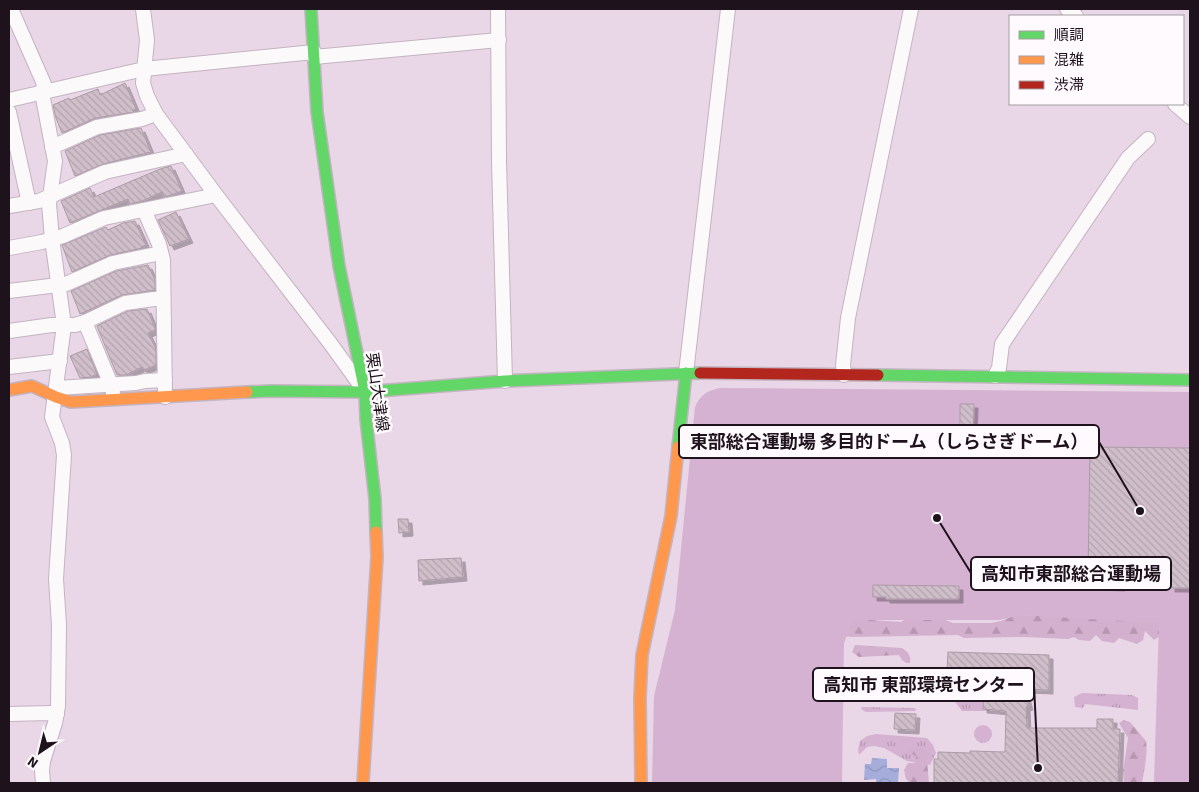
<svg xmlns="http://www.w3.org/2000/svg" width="1199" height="792" viewBox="0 0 1199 792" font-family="'Source Sans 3','Noto Sans JP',sans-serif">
  <defs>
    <pattern id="grass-tufts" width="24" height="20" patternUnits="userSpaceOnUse" patternTransform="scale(1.25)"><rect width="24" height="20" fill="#d6b2d2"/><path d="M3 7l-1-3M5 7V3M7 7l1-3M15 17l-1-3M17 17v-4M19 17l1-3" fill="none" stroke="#b798b4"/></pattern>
    <pattern id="forest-firs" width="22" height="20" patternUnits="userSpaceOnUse" patternTransform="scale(1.25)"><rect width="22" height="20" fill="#d4b0cf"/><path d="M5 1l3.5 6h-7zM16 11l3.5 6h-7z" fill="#b696b1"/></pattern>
    <pattern id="water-waves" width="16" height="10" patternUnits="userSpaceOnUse" patternTransform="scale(1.25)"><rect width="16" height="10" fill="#a6adda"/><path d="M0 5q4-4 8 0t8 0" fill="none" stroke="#8e94bb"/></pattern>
    <pattern id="building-back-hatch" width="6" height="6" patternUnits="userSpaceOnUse" patternTransform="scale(1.25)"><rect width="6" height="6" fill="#d0bfca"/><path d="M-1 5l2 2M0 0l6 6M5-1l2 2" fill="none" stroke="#b2a3ad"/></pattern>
    <filter id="shadow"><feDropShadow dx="4" dy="4" stdDeviation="0" flood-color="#0004"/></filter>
  </defs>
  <rect width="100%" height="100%" fill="#e9d6e6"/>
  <g fill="url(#grass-tufts)">
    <polygon points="949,691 996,692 991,702 990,711 962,711 950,695"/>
    <polygon points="1082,693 1132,695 1138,698 1138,710 1085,704 1083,708 1075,707 1074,697"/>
    <polygon points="862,707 915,708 916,711 866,712 861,709"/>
    <circle cx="983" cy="734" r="9"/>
    <polygon points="876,734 927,738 933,745 936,753 930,765 907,761 884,748 874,746 867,747 859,755 858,749 860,741 867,736"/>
  </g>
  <g fill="url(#forest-firs)">
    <polygon points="1015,615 1158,617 1169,630 1154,640 1145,631 1143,640 1137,644 1119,638 1114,643 1102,641 1096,635 1090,641 1079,640 1074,637 1068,639 1024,637 964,638 958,635 852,637 822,633 840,618 901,622 907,619 943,619 953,623 991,623 1001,621"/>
    <path d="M855,645L902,648C908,652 911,655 910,663H906L902,660L899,655L859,657L852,652Z"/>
    <path d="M1124,720L1130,722L1146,741C1148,754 1144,771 1142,783H1124L1123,771L1128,738L1119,723Z"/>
    <polygon points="910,748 924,748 930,752 927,761 929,783 910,783 906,779 904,770 908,763 915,763 916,756 908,752"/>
  </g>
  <path fill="#d6b2d2" d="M720,388L1190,392V783H1154L1159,623L1020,615L999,620H853L844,643L842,783H652L654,696L675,610L695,407C700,395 708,390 720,388Z"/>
  <polygon fill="url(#water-waves)" points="872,758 887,759 887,768 899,768 898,783 876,783 876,779 864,780 865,764 871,764"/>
  <g fill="url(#building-back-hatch)" stroke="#ab9ba6" filter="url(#shadow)">
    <polygon points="125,83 136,109 133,110 134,112 95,118 62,133 56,118 53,105 69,98 70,100 98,89 100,95"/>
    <polygon points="141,128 151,152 103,164 75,176 65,151 100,135"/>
    <polygon points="171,166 182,191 171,195 164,197 162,192 142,201 130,204 128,199 70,223 61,201 90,188 94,197 160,169"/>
    <polygon points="176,212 189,239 170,246 158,220"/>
    <polygon points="135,221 146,245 141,247 142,248 110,255 72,272 62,245 106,227 108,230 123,223"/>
    <polygon points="148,265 155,280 155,290 122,295 80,314 71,291 116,271"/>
    <polygon points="147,309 155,328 155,330 148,333 156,349 156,365 144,370 142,367 126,375 117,375 97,326 128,311"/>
    <polygon points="87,349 97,374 91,377 80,378 70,356"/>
    <polygon points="960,404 974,404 973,438 960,438"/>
    <polygon points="1090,447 1190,448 1190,588 1171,588 1171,579 1120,579 1121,587 1091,586 1091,574 1088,574"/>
    <polygon points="398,519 408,519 409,532 399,533"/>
    <polygon points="461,558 463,577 419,581 418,560"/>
    <polygon points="873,585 959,586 959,599 886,599 886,597 873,597"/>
    <polygon points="948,652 1049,655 1049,690 1024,689 1029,706 1026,707 1027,728 1097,728 1097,719 1113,719 1113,729 1120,729 1118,783 934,783 934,759 938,759 938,752 970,753 970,751 1005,752 1006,711 983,709 984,688 946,688"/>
    <polygon points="895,713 916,714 915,730 894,729"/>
  </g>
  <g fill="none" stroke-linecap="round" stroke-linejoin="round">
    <g stroke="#c3b4c1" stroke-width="16">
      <g id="street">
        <polyline points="11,9 44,84 42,93 55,161 49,204 52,239 64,325 52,417 62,443 64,455 56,579 59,625 58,706 55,723 43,761 42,771 43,783"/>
        <polyline points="143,9 147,40 143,83 147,96 156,114 216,195 330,343 361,386"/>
        <polyline points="498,9 499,161 505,381"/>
        <polyline points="1067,9 1076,16"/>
        <polyline points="314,57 499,40"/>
        <polyline points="9,100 144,69 314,52"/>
        <polyline points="1175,104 1190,117"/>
        <polyline points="9,112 29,203"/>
        <polyline points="52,147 97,127 142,119 156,114"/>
        <polyline points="9,206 39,201 105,172 186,154"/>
        <polyline points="144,210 159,244 163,260 165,397"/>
        <polyline points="9,248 42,242 63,236 104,218 216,195"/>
        <polyline points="9,291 66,284 113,263 161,253"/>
        <polyline points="85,322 112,387 113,393"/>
        <polyline points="9,331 52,325 75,325 85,322 125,303 154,299 163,299"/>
        <polyline points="9,367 60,361"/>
        <polyline points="686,373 728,9"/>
        <polyline points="844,375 843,365 848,318 911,9"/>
        <polyline points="995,376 999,368 1002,344 1128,158 1148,139"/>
        <polyline points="57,388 136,383 145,381 165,380"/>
        <polyline points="9,714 50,713 57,714"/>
      </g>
    </g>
    <g stroke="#c3b4c1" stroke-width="14">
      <g id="fast">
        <polyline points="311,9 317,112 339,266 365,392 366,419 375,499 376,532"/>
        <polyline points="878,375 1190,380"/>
        <polyline points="247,392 271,391 365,392 505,381 700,373"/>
        <polyline points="678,447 686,373"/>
      </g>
    </g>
    <g stroke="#c3b4c1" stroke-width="14">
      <g id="slow">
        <polyline points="9,390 32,386 56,397 71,402 247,392"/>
        <polyline points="363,783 377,557 376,532"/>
        <polyline points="641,783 640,698 642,655 671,516 678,447"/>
      </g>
    </g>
    <g stroke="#c3b4c1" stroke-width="14">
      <polyline id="jam" points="700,373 878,375"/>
    </g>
    <use href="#street" stroke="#fcf9fb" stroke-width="14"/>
    <use href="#fast" stroke="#63d668" stroke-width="11"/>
    <use href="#slow" stroke="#ff974d" stroke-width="11"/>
    <use href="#jam" stroke="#b3261e" stroke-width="11"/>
  </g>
  <g text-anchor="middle" stroke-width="5" stroke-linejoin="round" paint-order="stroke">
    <g font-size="16" fill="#1e121d" stroke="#fefafd">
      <text transform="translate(378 392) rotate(82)" y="6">栗山大津線</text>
    </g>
  </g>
  <path fill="none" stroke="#1e121d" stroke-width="2" d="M1140 511L1099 442M937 518L971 573M1038 768L1034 685"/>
  <g fill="#1e121d" stroke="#fefafd" stroke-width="2">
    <circle cx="1140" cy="511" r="5"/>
    <circle cx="937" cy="518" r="5"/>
    <circle cx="1038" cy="768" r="5"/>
  </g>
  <g fill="#fefafd" stroke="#1e121d" stroke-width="2">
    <rect x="679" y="425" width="420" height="33" rx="5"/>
    <rect x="971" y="557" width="200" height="33" rx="5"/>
    <rect x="813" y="668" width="221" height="33" rx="5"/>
  </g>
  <g font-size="18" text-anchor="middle" font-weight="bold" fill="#1e121d">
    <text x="889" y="448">東部総合運動場 多目的ドーム（しらさぎドーム）</text>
    <text x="1071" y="580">高知市東部総合運動場</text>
    <text x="924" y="691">高知市 東部環境センター</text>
  </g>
  <rect width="1199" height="792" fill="none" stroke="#1e121d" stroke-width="20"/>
  <rect x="1009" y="15" width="175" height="90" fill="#fefafd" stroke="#a49da3"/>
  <rect x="1019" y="31" width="25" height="8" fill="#63d668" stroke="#a49da3"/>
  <text x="1054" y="40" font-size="15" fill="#1e121d">順調</text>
  <rect x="1019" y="56" width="25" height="8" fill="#ff974d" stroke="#a49da3"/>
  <text x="1054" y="65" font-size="15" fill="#1e121d">混雑</text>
  <rect x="1019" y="81" width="25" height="8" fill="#b3261e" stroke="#a49da3"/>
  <text x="1054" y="90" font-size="15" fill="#1e121d">渋滞</text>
  <g transform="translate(40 752) rotate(215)" stroke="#fefafd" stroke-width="4" paint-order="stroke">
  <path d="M0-4L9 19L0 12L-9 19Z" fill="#1e121d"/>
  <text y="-8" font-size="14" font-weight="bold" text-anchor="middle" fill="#1e121d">N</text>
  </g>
</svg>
